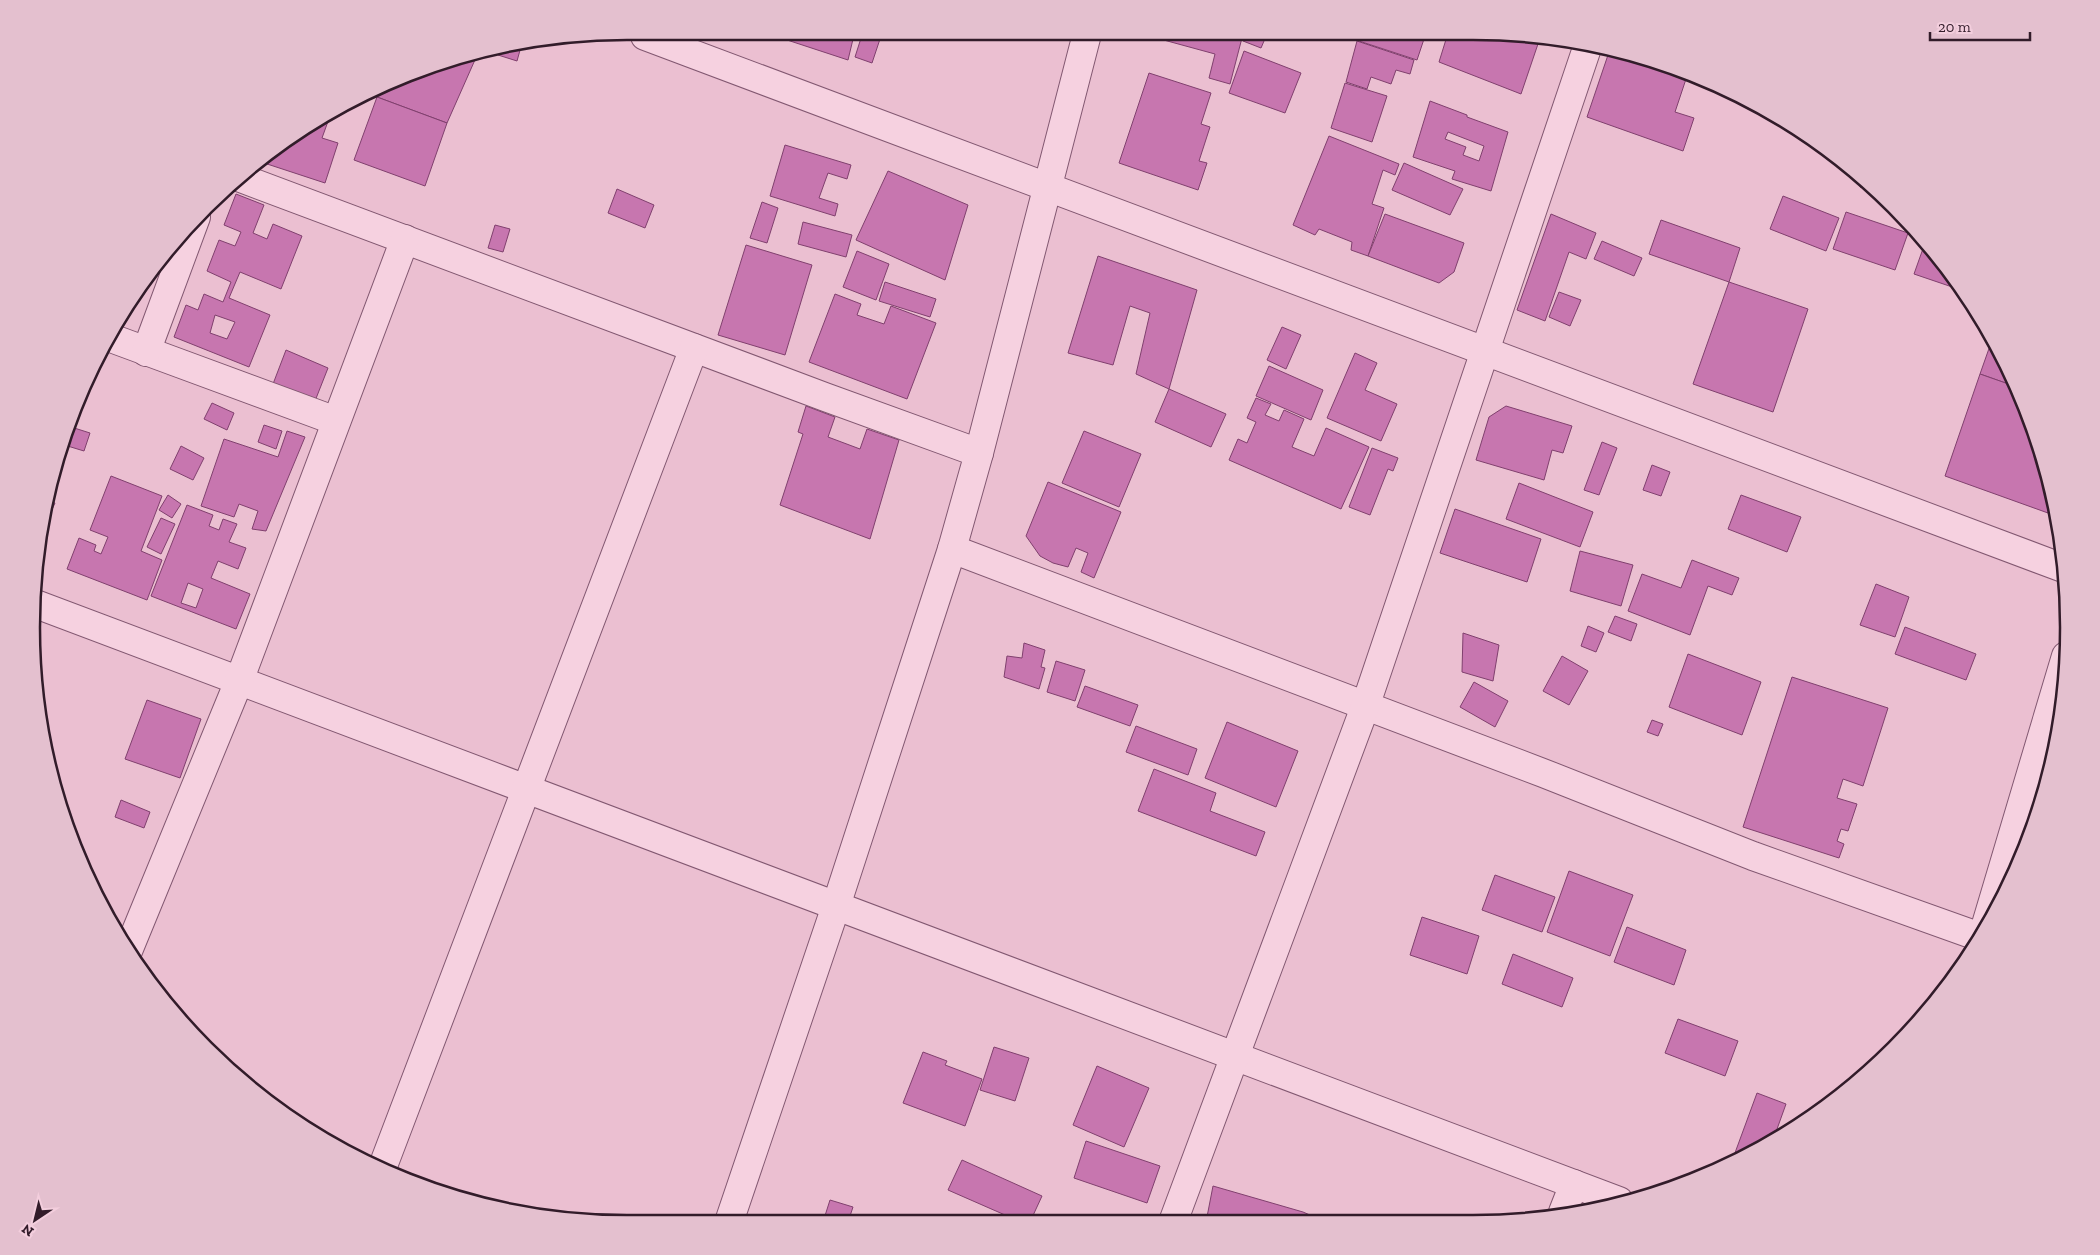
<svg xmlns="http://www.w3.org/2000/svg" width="2100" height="1255" viewBox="0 0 2100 1255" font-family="'Zilla Slab',serif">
  <rect width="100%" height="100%" fill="#ebbfd1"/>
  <g fill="#c776af" stroke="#80406e" fill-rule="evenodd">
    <polygon points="1361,33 1422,33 1420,38 1424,39 1417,60 1359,41"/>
    <polygon points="1448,33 1512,33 1540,38 1521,94 1439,62"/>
    <polygon points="1162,34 1243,34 1230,84 1209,78 1215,54 1160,39"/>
    <polygon points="1245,34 1267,34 1261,48 1243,41"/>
    <polygon points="779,35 854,35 848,60 778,37"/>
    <polygon points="862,35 881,36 872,63 855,57"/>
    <polygon points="1357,41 1414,60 1410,74 1396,70 1391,84 1371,77 1367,89 1346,82"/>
    <polygon points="522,43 517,61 498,55 501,48"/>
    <polygon points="1244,51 1301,73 1285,113 1229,93"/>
    <polygon points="1609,52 1664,63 1706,84 1705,86 1686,79 1675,112 1694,118 1683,151 1587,117"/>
    <polygon points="478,53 447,123 377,97 381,86 436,63"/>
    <polygon points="1149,73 1211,93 1201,124 1210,127 1199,161 1207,163 1198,190 1119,163"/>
    <polygon points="1345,83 1387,96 1372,142 1331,128"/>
    <polygon points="377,97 447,123 425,186 354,160"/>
    <path d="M1430,101L1467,115V117L1508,132L1491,191L1452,179L1455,171L1413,157ZM1448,132L1484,146L1479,161L1463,155L1466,147L1445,139Z"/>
    <polygon points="331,113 322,138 338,143 325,183 258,161"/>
    <polygon points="1329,136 1399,164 1395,175 1383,170 1372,204 1384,208 1368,256 1351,250 1352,242 1319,229 1315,235 1293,225"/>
    <polygon points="785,145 851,165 847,179 828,173 819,198 838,204 835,216 770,196"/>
    <polygon points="1404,163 1463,189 1450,215 1392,190"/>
    <polygon points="888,171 968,205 945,280 856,240"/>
    <polygon points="1862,180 1878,193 1860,187"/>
    <polygon points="617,189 654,205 645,228 608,213"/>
    <path d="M236,194L264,205L253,233L267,239L273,224L302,236L281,289L240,272L229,298L270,315L249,367L174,337L186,305L198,310L204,294L223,302L231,282L207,271L219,240L235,246L241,232L224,225ZM215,315L235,322L227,339L210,333Z"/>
    <polygon points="1783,196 1839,218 1826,251 1770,229"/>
    <polygon points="762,202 778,208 767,243 750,238"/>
    <polygon points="1846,212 1908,233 1895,270 1833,249"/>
    <polygon points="1385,214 1464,243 1454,272 1439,283 1368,256"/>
    <polygon points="1551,214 1596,233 1586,259 1569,252 1545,321 1517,310"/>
    <polygon points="1661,220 1740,248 1729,282 1649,254"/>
    <polygon points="803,222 852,235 846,257 798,244"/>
    <polygon points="495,225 510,229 503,252 488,248"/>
    <polygon points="1602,241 1642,258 1634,276 1594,259"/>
    <polygon points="1925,243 1964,291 1914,274"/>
    <polygon points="746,245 812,265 785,355 718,335"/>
    <polygon points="857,251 889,264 876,300 843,287"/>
    <polygon points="1098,256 1197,290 1169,389 1136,374 1150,313 1130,306 1113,365 1068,353"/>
    <polygon points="885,282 936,299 930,317 879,301"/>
    <polygon points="1729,282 1808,309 1773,412 1693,384"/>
    <polygon points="1559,292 1581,300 1570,326 1549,317"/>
    <polygon points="835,294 861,304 857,315 884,324 891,306 936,323 907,399 809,362"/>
    <polygon points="1282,327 1301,335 1286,369 1267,360"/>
    <polygon points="1992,340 2017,387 1980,374"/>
    <polygon points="286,350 328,368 315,401 273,384"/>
    <polygon points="1355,353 1377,363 1365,390 1397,404 1381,441 1327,418"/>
    <polygon points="1269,366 1323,390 1311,420 1256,396"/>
    <polygon points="1980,374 2017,387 2023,400 2053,498 2048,513 1945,476"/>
    <polygon points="1169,389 1226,414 1211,447 1155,422"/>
    <polygon points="1256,398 1271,404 1265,415 1279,421 1284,410 1304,419 1292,447 1314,456 1326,428 1369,447 1341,509 1229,460 1238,439 1247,443 1256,422 1247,418"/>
    <polygon points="212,403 234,413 227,430 204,419"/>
    <polygon points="806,406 835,417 828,437 860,449 867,429 899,440 870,539 780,505 803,434 798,432"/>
    <polygon points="1506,406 1572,426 1563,453 1552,450 1544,480 1476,460 1489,417"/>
    <polygon points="264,425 282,431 276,449 258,442"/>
    <polygon points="68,426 90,433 84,451 61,444"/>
    <polygon points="287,431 305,437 266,531 252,529 258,511 239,504 234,517 201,506 224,439 278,457"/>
    <polygon points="1084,431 1141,454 1119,507 1062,483"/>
    <polygon points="1602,442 1617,448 1599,495 1584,490"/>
    <polygon points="181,446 204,458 193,480 170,469"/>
    <polygon points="1372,448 1398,458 1393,471 1388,469 1370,515 1349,507"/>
    <polygon points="1652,465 1670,472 1661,496 1643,490"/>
    <polygon points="111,476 162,496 141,551 162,560 147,600 67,569 79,538 96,545 94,551 101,554 108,537 90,530"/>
    <polygon points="1048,482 1121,512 1094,578 1081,572 1088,553 1076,548 1068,567 1053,563 1040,556 1026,536"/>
    <polygon points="1519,483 1593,512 1580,547 1506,519"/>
    <polygon points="168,495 181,504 172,518 159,510"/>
    <polygon points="1741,495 1801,517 1787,552 1728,529"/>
    <polygon points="48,500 55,503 49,516 45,514"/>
    <path d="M187,505L213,515L209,526L219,530L223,519L237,524L229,542L246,548L238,569L218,561L211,578L250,594L236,629L151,596ZM188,583L203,589L196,608L181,603Z"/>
    <polygon points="1455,509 1541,539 1527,582 1440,553"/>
    <polygon points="161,518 175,524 161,554 147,547"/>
    <polygon points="1580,551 1633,565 1621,606 1570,591"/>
    <polygon points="1692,560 1739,578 1732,595 1708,586 1690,635 1628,611 1642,574 1681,588"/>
    <polygon points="1876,584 1909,597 1895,637 1860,625"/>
    <polygon points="1615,616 1637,624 1631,641 1608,632"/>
    <polygon points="1588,626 1604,633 1596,652 1581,646"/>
    <polygon points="1905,627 1976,654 1966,680 1895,654"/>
    <polygon points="1463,633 1499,645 1493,681 1462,672"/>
    <polygon points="1024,643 1045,650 1041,667 1045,668 1039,689 1004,677 1007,656 1022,658"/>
    <polygon points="1688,654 1761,682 1742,735 1669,707"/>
    <polygon points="1562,656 1588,671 1569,705 1543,691"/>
    <polygon points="1056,661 1085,670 1075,701 1047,692"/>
    <polygon points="1792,677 1888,708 1863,786 1843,779 1837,798 1857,804 1848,831 1841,829 1837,841 1844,844 1839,858 1743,827"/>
    <polygon points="1474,682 1508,701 1495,727 1460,707"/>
    <polygon points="1085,686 1138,705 1130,726 1077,707"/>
    <polygon points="147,700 201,719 180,778 125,759"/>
    <polygon points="1652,720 1663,724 1658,736 1647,732"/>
    <polygon points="1227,722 1298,751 1276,807 1205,778"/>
    <polygon points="1136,726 1197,749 1188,775 1126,752"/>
    <polygon points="1154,769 1216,793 1210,811 1265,832 1256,856 1138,811"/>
    <polygon points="121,800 150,812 144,828 115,817"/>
    <polygon points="1569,871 1633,895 1610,956 1547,932"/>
    <polygon points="1495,875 1555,897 1542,932 1482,910"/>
    <polygon points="1422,917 1479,936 1467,974 1410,955"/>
    <polygon points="1627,927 1686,950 1674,985 1614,962"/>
    <polygon points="1513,954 1573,978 1562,1007 1502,984"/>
    <polygon points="1678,1019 1738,1041 1725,1076 1665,1053"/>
    <polygon points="994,1047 1029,1058 1015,1101 980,1090"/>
    <polygon points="923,1052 947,1061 945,1065 982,1079 965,1126 903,1103"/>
    <polygon points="1097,1066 1149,1088 1124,1147 1073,1125"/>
    <polygon points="1757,1093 1786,1104 1772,1143 1732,1161"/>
    <polygon points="1086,1141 1160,1166 1147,1203 1074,1178"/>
    <polygon points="962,1160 1042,1196 1030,1222 1021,1222 948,1190"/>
    <polygon points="1213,1186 1303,1212 1326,1222 1206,1222"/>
    <polygon points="830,1200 853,1207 850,1216 873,1222 823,1222"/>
  </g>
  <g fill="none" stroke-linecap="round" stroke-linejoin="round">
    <g stroke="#825871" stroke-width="30">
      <g id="minor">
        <polyline points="645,36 2063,568"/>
        <polyline points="238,177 825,397 979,453"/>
        <polyline points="111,338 336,421"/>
        <polyline points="146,352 196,217"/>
        <polyline points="952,549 1543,773 1753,856 1980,937"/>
        <polyline points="33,603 1619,1201"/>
        <polyline points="1985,928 2066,656"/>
        <polyline points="128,951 239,681 405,239"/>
        <polyline points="383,1166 694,348"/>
        <polyline points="1563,1212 1574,1184"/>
        <polyline points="729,1222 836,906 952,549 979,453 1087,34"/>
        <polyline points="1173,1222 1365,707 1587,48"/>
      </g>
    </g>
    <use href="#minor" stroke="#f6d1e0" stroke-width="28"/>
  </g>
  <path d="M0 0H2100V1255H0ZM627 40H1473A587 587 0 0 1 2060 627V628A587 587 0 0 1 1473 1215H627A587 587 0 0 1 40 628V627A587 587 0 0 1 627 40Z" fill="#e4c0cf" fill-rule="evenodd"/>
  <path fill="none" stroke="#321c2a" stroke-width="2.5" d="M627 40H1473A587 587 0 0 1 2060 627V628A587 587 0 0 1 1473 1215H627A587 587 0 0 1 40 628V627A587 587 0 0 1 627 40Z"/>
  <g transform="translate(35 1220) rotate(215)" stroke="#f3cedd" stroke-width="4" paint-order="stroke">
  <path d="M0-4L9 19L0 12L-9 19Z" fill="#321c2a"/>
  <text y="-8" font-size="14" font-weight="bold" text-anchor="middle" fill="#321c2a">N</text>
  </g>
  <path d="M1930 32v8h100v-8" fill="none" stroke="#321c2a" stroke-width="2.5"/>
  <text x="1938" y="32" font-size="15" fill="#321c2a" stroke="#f3cedd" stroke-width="4" paint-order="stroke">20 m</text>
</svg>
